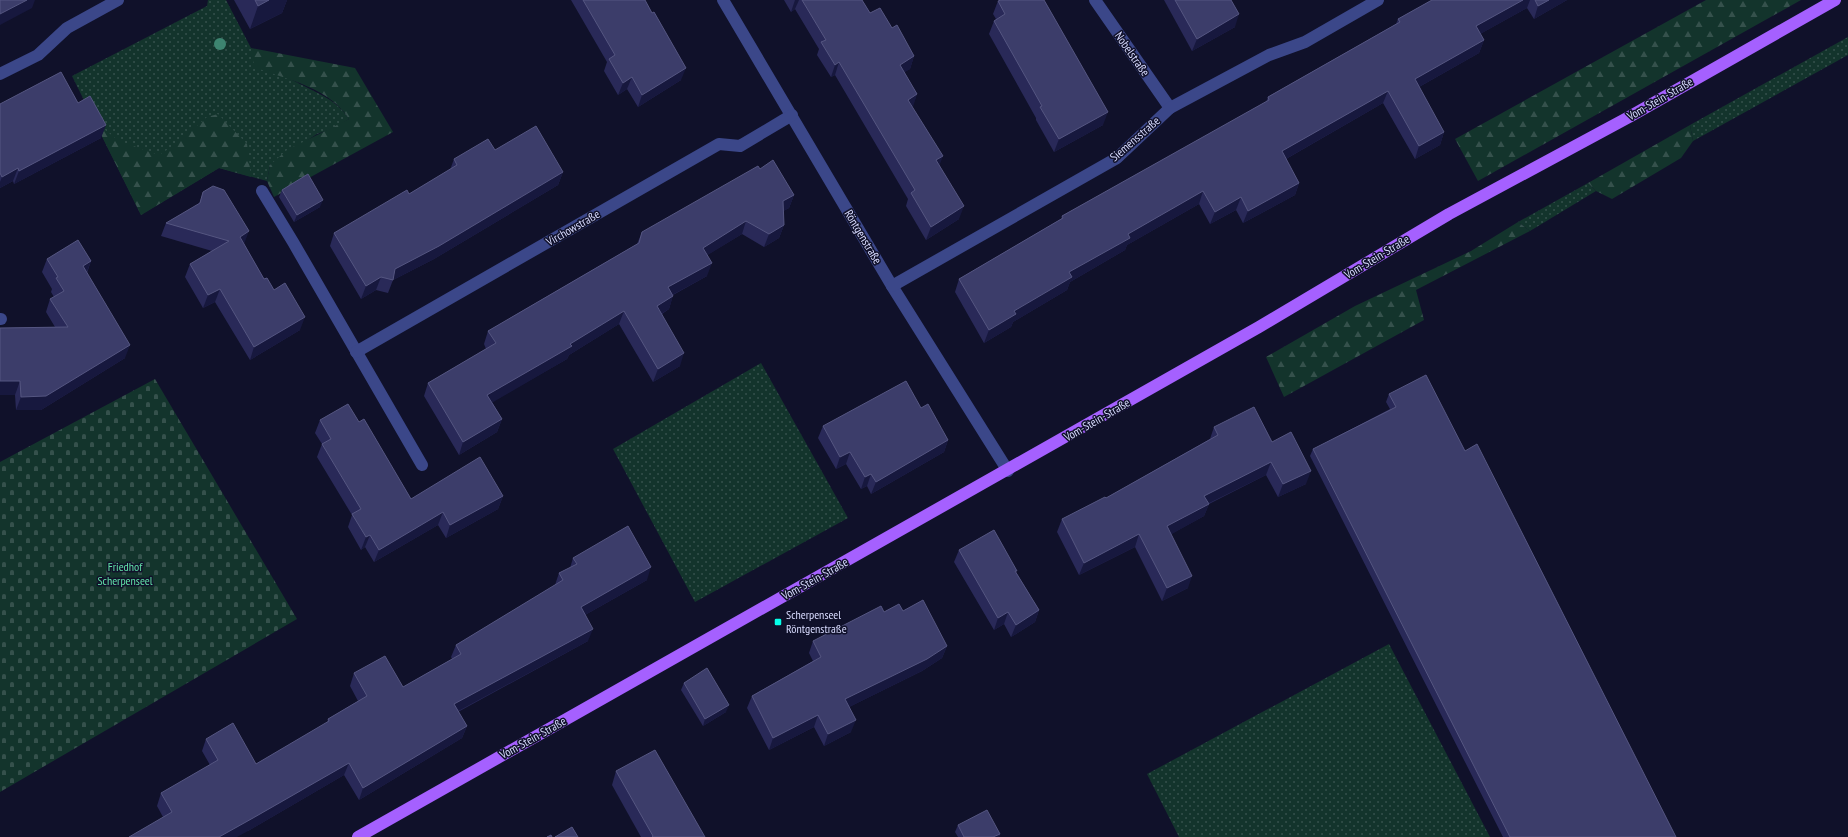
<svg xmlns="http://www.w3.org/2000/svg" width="1848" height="837" viewBox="0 0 1848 837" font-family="'PT Sans Narrow',sans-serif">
  <defs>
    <pattern id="grass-dots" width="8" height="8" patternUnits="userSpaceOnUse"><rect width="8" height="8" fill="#13342c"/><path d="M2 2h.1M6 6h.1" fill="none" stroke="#35514c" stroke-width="1.8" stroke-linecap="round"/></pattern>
    <pattern id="forest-firs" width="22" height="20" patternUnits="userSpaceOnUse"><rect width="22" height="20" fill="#13342c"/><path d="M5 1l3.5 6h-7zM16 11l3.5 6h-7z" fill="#35514c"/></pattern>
    <pattern id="cemetery-stones" width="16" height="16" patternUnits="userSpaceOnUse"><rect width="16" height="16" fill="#13342c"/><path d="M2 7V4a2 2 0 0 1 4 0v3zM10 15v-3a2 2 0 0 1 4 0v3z" fill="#35514c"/></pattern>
  </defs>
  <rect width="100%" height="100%" fill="#10112a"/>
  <g fill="url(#grass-dots)">
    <path d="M208,0H226L251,48V56C267,66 283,76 300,84C319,94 337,100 349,119L334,128L317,134L270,165L267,181L219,168L141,215L72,76L207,6Z"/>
    <polygon points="1848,37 1848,55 1693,141 1690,125"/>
    <polygon points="1588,183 1596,191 1530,231 1518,222"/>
    <polygon points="761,363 848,518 695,602 613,449"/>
    <polygon points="1389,644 1490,837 1179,837 1147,774"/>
  </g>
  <g fill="url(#forest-firs)">
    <polygon points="1706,0 1801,0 1478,181 1455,139"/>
    <path d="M251,48L355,68L393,132L274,197L267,181L270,165L287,150L349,119C331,89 287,79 256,68L251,56Z"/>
    <polygon points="218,114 247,144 251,177 219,168 141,215 95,122 119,141 159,155 176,144 207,117"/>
    <polygon points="1690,125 1693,141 1681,158 1612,199 1596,191 1588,183"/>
    <polygon points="1518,222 1530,231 1416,290 1424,320 1284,397 1266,357 1355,306 1471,251"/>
  </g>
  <polygon fill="url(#cemetery-stones)" points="155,379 297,619 0,792 0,462"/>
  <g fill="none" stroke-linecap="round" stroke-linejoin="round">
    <g stroke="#3b4789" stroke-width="12">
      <polyline points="723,0 892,286 1008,471"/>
      <polyline points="1095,0 1170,108"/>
      <polyline points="0,74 38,55 67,28 118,0"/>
      <polyline points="262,191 293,242 422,465"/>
      <polyline points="892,286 1117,158 1170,108 1269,55 1305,42 1378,0"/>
      <polyline points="0,319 1,319"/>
      <polyline points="356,352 719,144 740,146 792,115"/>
    </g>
    <polyline stroke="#a560ff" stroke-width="12" points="358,837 1259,327 1449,214 1629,117 1835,0"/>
  </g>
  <circle fill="#3d8470" cx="220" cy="44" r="6"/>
  <g fill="#292958">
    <polygon points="234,0 287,0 282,13 250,29"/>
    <polygon points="571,0 645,0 681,80 638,107 627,89 618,95 604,71 607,62"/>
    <polygon points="784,0 862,0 870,13 892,28 914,56 910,69 904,72 917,94 912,107 939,165 959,219 926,240 906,206 908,199 835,75 831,77 817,55 819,49 795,9 791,12"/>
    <polygon points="1164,0 1231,0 1235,27 1192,51"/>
    <polygon points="1432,0 1567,0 1534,19 1527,8 1480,34 1484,40 1479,53 1419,87 1444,132 1440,145 1415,159 1383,103 1286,159 1299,183 1295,195 1243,223 1236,210 1210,224 1199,204 1127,245 1125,250 1070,282 1067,290 1013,322 1011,327 984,343 955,292 959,279 1061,219 1062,216 1266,102 1268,97 1396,24 1398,19"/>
    <polygon points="998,1 1103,125 1054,152 1036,120 1036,118 989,34 994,21 996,19 993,14"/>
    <polygon points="78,103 101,138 14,184 13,181 0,188 0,104"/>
    <polygon points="495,150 563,172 558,185 434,259 393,280 388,293 376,290 361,299 330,246 334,233 409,194 450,170 454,159"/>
    <polygon points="760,169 794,195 789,208 783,211 784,225 779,238 764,247 742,234 707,255 707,276 673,295 669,309 662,314 680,366 653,382 619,324 569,355 567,359 492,402 502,419 497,432 459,455 424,396 428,383 486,349 484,344 488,331 637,244 642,232"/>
    <polygon points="282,190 320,207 294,222 279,197"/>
    <polygon points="203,192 244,244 264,279 274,290 300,330 250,360 215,302 203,308 185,277 190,264 212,251 161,236 166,223 199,204"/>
    <polygon points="47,259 91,261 87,273 125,358 41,410 16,410 15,395 0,395 0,328 55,327 46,312 50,299 54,297 51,292 52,289 42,272"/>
    <polygon points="1389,394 1465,451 1676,837 1503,837 1310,456 1313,449 1390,409 1386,402"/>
    <polygon points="921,408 948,440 944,452 871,494 867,486 861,489 846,464 836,469 818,438 823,426"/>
    <polygon points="320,420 359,422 411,499 503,496 498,509 446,538 438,525 374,562 365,547 361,550 348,527 352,515 317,457 322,444 315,433"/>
    <polygon points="1214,427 1272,442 1306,484 1278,497 1266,475 1209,504 1204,516 1171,534 1188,588 1162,601 1135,547 1079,575 1057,532 1062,519 1106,498 1210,439"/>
    <polygon points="959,550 1016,572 1039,610 1035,622 1011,637 1004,624 994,630 954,562"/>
    <polygon points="573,558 647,580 585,615 588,641 458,712 467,726 462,738 359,800 344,775 248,831 163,817 157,806 161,793 210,765 202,751 206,739 256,764 327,723 328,719 358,701 350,686 354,673 403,687 452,659 451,657 456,645 555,585 559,573 570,568"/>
    <polygon points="903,611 947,646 942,658 922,671 849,707 851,732 824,746 814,727 769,750 747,708 752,696 813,661 809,653 813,641 884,612"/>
    <polygon points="684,683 726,712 703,726 681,690"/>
    <polygon points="616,771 705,837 641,837 612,785"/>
    <polygon points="958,825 1000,834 999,837 958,837 955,832"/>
  </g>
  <g fill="#17183e">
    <polygon points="27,0 35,0 32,8 0,25 0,14"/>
    <polygon points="269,0 287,0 282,13 250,29 258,6"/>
    <polygon points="795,0 799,0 795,9 791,12"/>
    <polygon points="1523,0 1530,0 1527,8 1471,39 1476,26"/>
    <polygon points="1549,0 1567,0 1534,19 1538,6"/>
    <polygon points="1239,14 1235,27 1192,51 1197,39"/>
    <polygon points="1484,40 1479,53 1410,92 1415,79"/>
    <polygon points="914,56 910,69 895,78 900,65"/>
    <polygon points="839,62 835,75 831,77 835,65"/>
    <polygon points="686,68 681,80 638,107 642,95"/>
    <polygon points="632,77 627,89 618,95 623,83"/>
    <polygon points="1388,91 1383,103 1277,164 1282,151"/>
    <polygon points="917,94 913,107 903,113 908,100"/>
    <polygon points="1108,112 1103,125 1054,152 1059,139"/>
    <polygon points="106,125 101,138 14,184 19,171"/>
    <polygon points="1444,132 1440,145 1415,159 1419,146"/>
    <polygon points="943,156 938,169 936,160"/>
    <polygon points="18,168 13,181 0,188 0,182 2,177"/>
    <polygon points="563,172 558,185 434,259 393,280 395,269"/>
    <polygon points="1299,183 1295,195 1243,223 1248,211"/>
    <polygon points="1203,191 1199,204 1127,245 1125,250 1070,282 1067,290 1013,322 1011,327 984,343 989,330 1014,311 1069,272 1128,234"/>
    <polygon points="794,195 789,208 778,214 783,201"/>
    <polygon points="1241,197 1236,210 1210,224 1215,212"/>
    <polygon points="323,200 320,207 294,222 297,215"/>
    <polygon points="964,206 959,219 926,240 931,227"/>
    <polygon points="746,221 742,234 698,261 703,248"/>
    <polygon points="784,225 779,238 764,247 769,234"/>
    <polygon points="249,231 244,244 240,237"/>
    <polygon points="91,261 86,274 83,266"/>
    <polygon points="712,263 707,276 663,300 668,287"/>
    <polygon points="381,277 376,290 361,299 366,286"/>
    <polygon points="220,289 215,302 203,308 208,295"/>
    <polygon points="673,296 669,309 653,319 657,306"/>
    <polygon points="624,311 619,324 569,355 567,359 483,408 487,395"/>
    <polygon points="305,317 300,330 250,360 254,347"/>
    <polygon points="130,345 125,358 41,410 16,410 21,397"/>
    <polygon points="684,353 680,366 653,382 658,369"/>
    <polygon points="0,381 20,381 15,395 0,395"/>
    <polygon points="502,419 497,432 459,455 463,442"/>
    <polygon points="948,440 944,452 871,494 876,482"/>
    <polygon points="850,452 846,464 836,469 840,457"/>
    <polygon points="1271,462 1266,475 1199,508 1204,496"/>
    <polygon points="1311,471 1306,484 1278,497 1283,484"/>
    <polygon points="871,474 867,486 861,489 865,477"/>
    <polygon points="503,496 498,509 446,538 450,525"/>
    <polygon points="1209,504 1204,516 1163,539 1167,526"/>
    <polygon points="443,512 438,525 374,562 379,550"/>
    <polygon points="1139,534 1135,547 1079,575 1084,563"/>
    <polygon points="370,535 365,547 361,550 366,537"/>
    <polygon points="651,567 647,580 576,620 581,607"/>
    <polygon points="1192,576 1188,588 1162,601 1167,588"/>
    <polygon points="1039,610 1035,622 1011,637 1016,625"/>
    <polygon points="1008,612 1004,624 994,630 998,618"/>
    <polygon points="593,629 588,641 449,716 454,704"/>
    <polygon points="947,646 942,658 922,671 841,711 845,699"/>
    <polygon points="729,705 726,712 703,726 705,719"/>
    <polygon points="818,715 814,727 769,750 773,738"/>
    <polygon points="856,720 851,732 824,746 828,734"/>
    <polygon points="467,726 462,738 359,800 363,788"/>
    <polygon points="349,763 344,775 248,831 237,837 219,837"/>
    <polygon points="1000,834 999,837 993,837"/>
  </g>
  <g fill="#3c3d6a" stroke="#555681">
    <polygon points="0,0 27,0 0,14"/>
    <polygon points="255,0 269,0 258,6"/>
    <polygon points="583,0 645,0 652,13 654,12 686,68 642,95 632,77 623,83 609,59 615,55"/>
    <polygon points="802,0 862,0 870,13 880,8 892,28 897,25 914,56 900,65 917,94 908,100 943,156 936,160 964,206 931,227 911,193 915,190 839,62 835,65 821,42 826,40"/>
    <polygon points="1001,0 1044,0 1108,112 1059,139 1040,107 1042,106 994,21 1005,14 998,1"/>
    <polygon points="1175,0 1231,0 1239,14 1197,39"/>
    <polygon points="1432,0 1523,0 1476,26 1484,40 1415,79 1444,132 1419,146 1388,91 1282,151 1299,183 1248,211 1241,197 1215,212 1203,191 1128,234 1130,238 1069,272 1072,277 1014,311 1016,314 989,330 959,279 1063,218 1062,216 1269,100 1268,97 1400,22 1398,19"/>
    <polygon points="1535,0 1549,0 1538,6"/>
    <polygon points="61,72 78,103 90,96 106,125 19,171 18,168 2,177 0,173 0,104"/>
    <polygon points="536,126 563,172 439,246 395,269 393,280 381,277 366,286 334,233 407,190 409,194 457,165 454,159 488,139 495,150"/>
    <polygon points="773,160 794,195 783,201 784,225 769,234 746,221 703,248 712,263 668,287 673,296 657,306 684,353 658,369 624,311 570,344 572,346 487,395 502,419 463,442 428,383 496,343 488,331 639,243 642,232 758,166 760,169"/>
    <polygon points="308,174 323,200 297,215 282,190"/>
    <polygon points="213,186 224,190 249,231 240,237 264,279 267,278 274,290 285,283 305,317 254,347 220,289 208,295 190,264 229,241 166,223 200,203 203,192"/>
    <polygon points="78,240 91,261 83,266 130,345 46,396 21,397 20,381 0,381 0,328 68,327 50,299 64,291 56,278 58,277 47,259"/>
    <polygon points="1426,375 1465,451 1477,444 1676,837 1510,837 1313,449 1396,407 1389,394"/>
    <polygon points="906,381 921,408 928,404 948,440 876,482 871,474 865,477 850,452 840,457 823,426"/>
    <polygon points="348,404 359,422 364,419 411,499 480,457 503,496 450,525 443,512 379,550 370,535 366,537 352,514 361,509 322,444 331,439 320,420"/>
    <polygon points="1254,407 1272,442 1291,432 1311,471 1283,484 1271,462 1204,496 1209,504 1167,526 1192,576 1167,588 1139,534 1084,563 1062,519 1105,497 1106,498 1218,435 1214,427"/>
    <polygon points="628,526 651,567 581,607 593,629 454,704 467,726 363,788 349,763 253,818 219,837 129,837 172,812 161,793 218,760 206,739 233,723 256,764 329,721 328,719 367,696 354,673 385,656 403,687 461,654 456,645 563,580 559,573 577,564 573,558"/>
    <polygon points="994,530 1017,571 1015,571 1039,610 1016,625 1008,612 998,618 959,550"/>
    <polygon points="923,600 947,646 927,659 845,699 856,720 828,734 818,715 773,738 752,696 821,657 813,641 881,606 884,612 899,604 903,611"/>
    <polygon points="707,668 729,705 705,719 684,683"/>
    <polygon points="655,750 705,837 652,837 653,836 616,771"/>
    <polygon points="987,810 1000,834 993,837 964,837 958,825"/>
    <polygon points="572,827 578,837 555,837"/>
    <polygon points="551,835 552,837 547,837"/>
  </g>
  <rect fill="#05ffe8" stroke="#10112a" stroke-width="1.5" x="774" y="618" width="8" height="8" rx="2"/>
  <g text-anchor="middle" stroke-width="3" stroke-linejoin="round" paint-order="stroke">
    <g font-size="12" fill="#d9dcff" stroke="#10112a">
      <text transform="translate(1132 54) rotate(55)" y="4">Nobelstraße</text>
      <text transform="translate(1660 99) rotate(-30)" y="4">Vom-Stein-Straße</text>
      <text transform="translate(1135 139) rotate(-41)" y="4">Siemensstraße</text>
      <text transform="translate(573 228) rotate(-30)" y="4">Virchowstraße</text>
      <text transform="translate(863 237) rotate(59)" y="4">Röntgenstraße</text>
      <text transform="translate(1377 257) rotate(-31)" y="4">Vom-Stein-Straße</text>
      <text transform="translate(1097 420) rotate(-30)" y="4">Vom-Stein-Straße</text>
      <text transform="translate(815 579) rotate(-29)" y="4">Vom-Stein-Straße</text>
      <text transform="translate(533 738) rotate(-29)" y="4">Vom-Stein-Straße</text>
    </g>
    <g font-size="12" fill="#62e2a9" stroke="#10112a">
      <text x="125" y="571">Friedhof<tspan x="125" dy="14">Scherpenseel</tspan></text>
    </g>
    <g font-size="12" fill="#d9dcff" stroke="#10112a" text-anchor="start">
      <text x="786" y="619">Scherpenseel<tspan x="786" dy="14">Röntgenstraße</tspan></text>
    </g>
  </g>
</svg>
